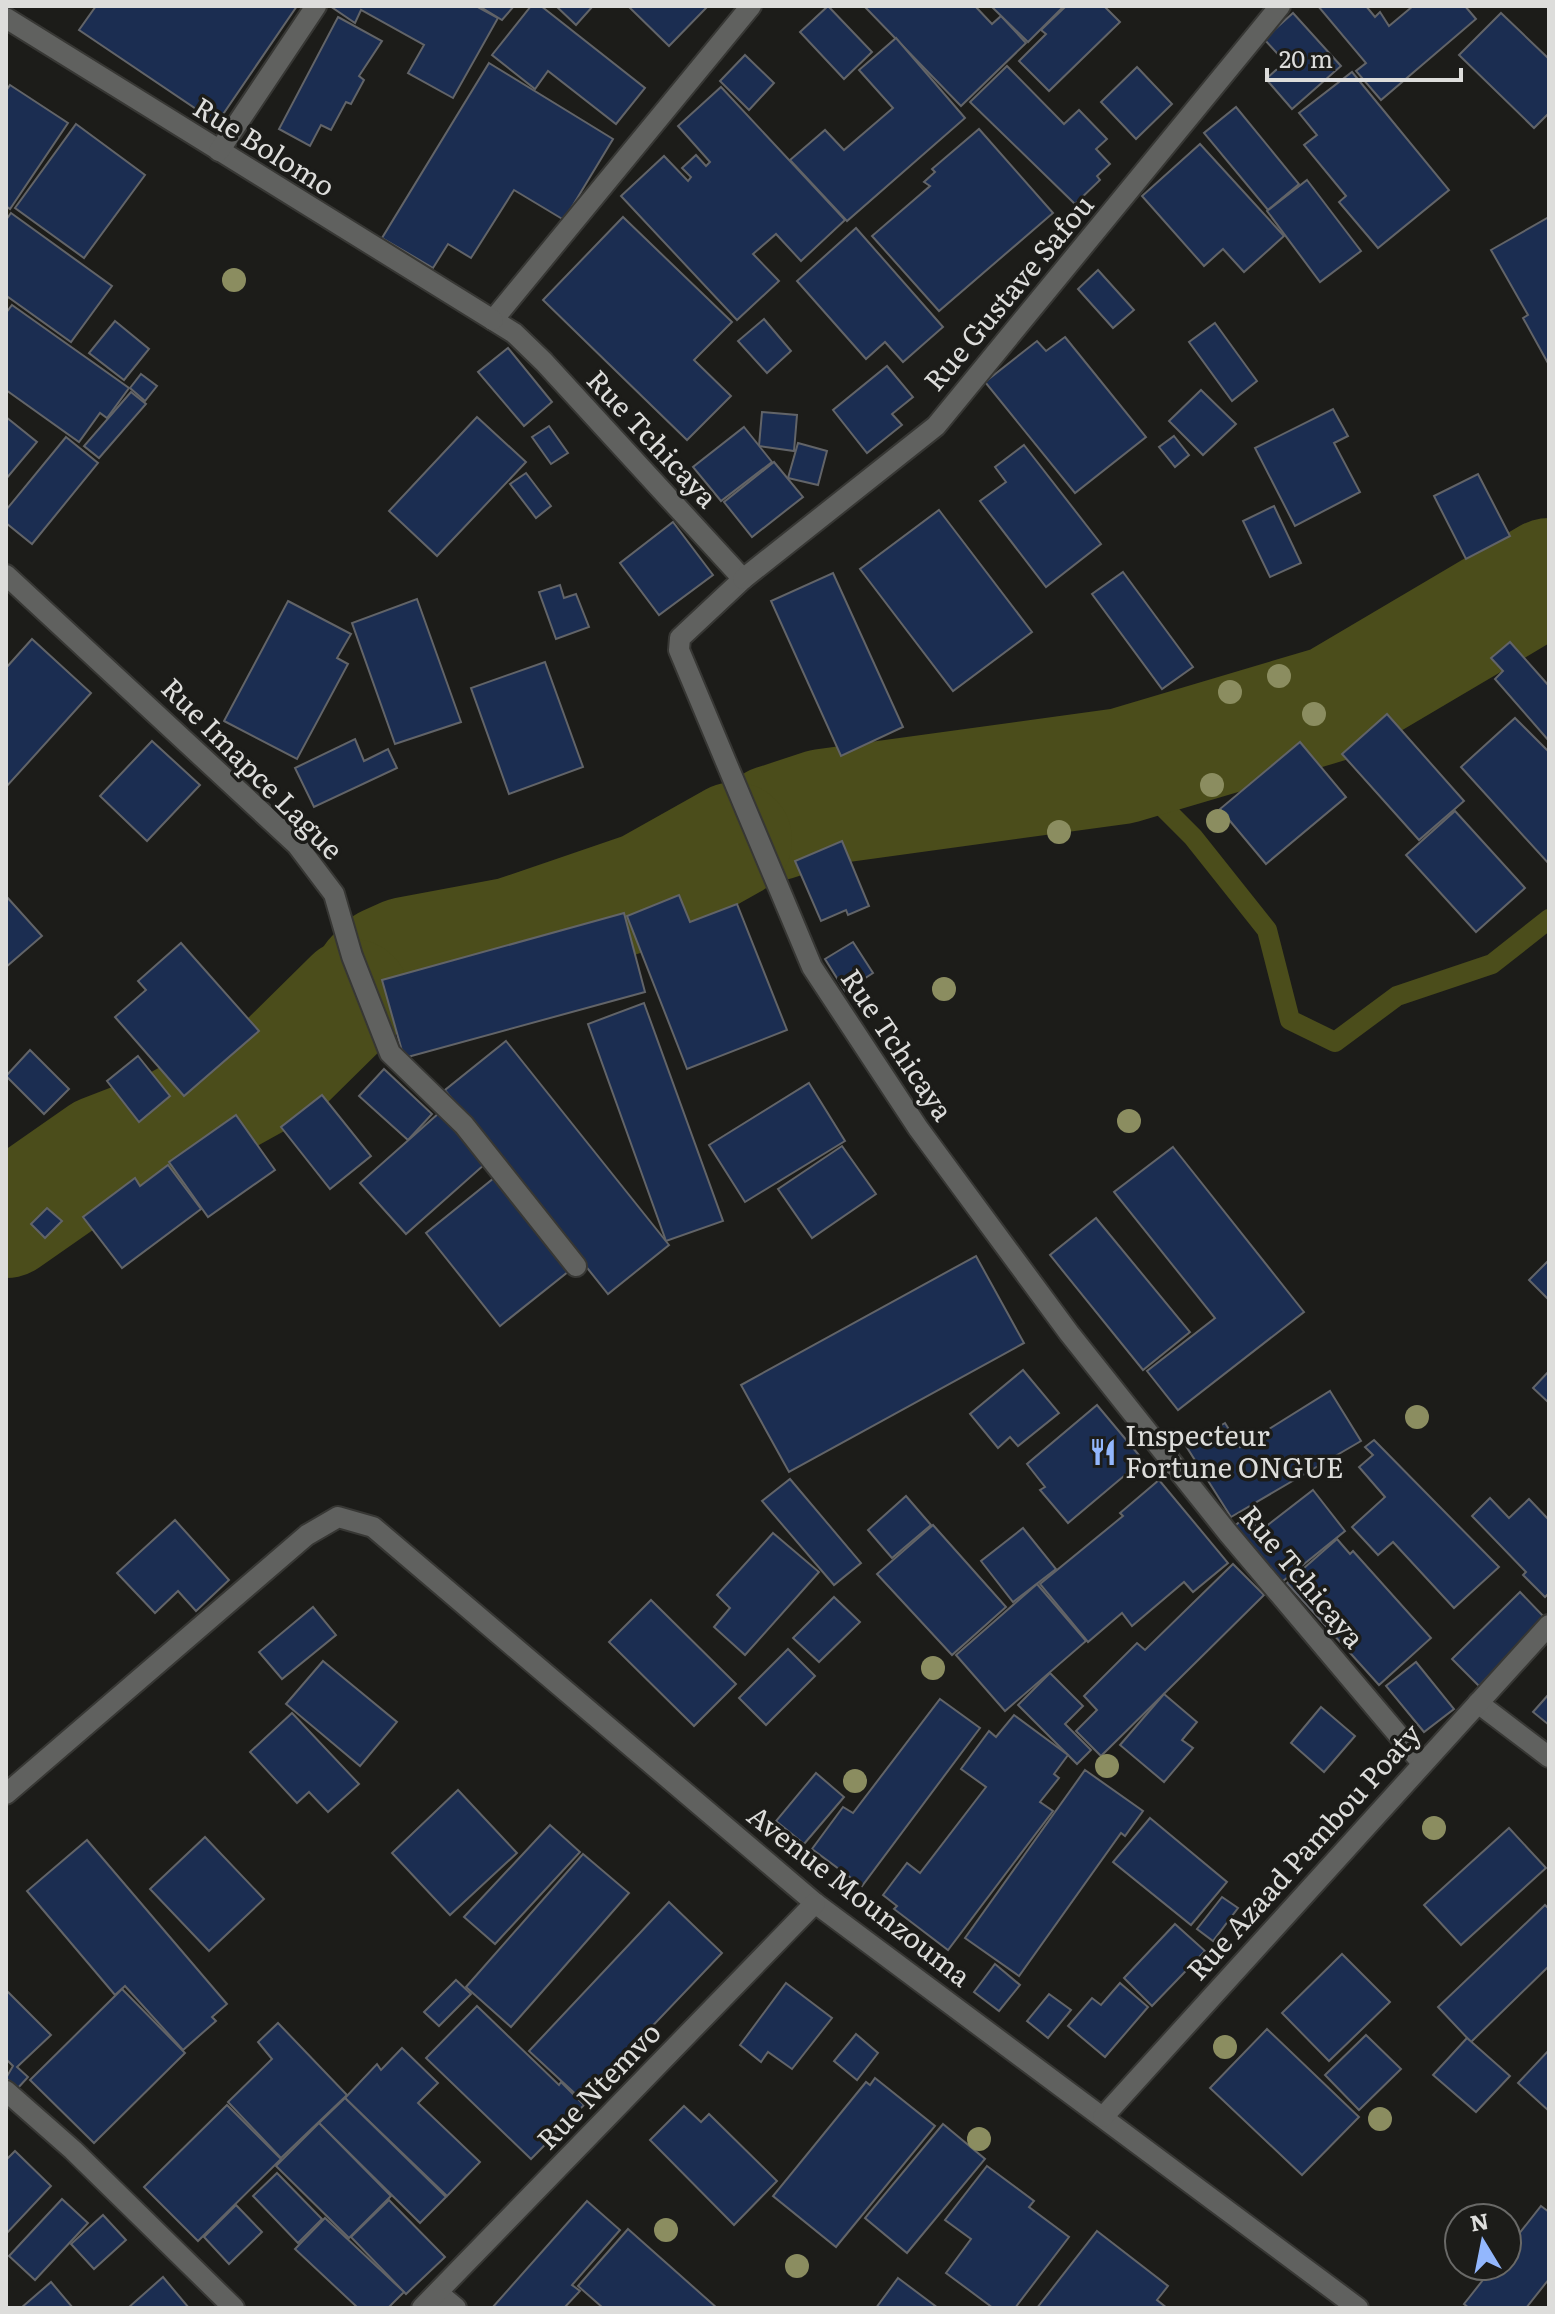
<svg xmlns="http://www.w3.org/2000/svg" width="1555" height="2314" viewBox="0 0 1555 2314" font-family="Literata,serif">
  <rect width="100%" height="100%" fill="#1c1c19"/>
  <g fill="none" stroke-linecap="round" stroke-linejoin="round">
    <polyline stroke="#4b4d1b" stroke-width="20" points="1122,766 1193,837 1267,930 1290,1020 1335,1042 1397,996 1492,964 1549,919"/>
    <g stroke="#4b4d1b" stroke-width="116">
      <polyline points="774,823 823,807 1122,766 1334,703 1549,576"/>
      <polyline points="373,977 386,964 406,955 513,935 645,890 734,840"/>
      <polyline points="6,1220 102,1153 177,1124 282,1066 352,997"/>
    </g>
  </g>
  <g fill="#1b2d51" stroke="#626468" stroke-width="2">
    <polygon points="96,6 297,6 217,123 79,30"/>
    <polygon points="330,6 476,6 498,18 453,98 408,73 424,45 361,10 355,23"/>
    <polygon points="479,6 514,6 502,20"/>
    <polygon points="531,6 541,6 645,88 616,124 548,71 535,89 492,55"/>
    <polygon points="556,6 593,6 576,25"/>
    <polygon points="628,6 708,6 669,46"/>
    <polygon points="828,6 872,52 844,79 800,32"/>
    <polygon points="864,6 975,6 992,24 1001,16 1026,43 961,106"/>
    <polygon points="991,6 1064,6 1028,42"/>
    <polygon points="1066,6 1104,6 1120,22 1049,91 1019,61 1046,34 1041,30"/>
    <polygon points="1318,6 1366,6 1375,17 1380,12 1389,26 1413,6 1465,6 1476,19 1381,100 1356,71 1366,63"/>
    <polygon points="1293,13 1341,66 1292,109 1266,79 1285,62 1264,39"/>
    <polygon points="1501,13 1549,59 1549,113 1534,128 1459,55"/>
    <polygon points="338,17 382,41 359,76 364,80 351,104 346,102 331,130 321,125 310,146 279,129"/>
    <polygon points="896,38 965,118 847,221 790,160 825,130 844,150 893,108 859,70"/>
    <polygon points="745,55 774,83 749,110 720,81"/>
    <polygon points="489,63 613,139 564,220 514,190 471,258 448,244 433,268 382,238"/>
    <polygon points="1007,66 1064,124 1079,110 1107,139 1096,149 1110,164 1097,176 1100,180 1075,204 970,102"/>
    <polygon points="1137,67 1172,104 1136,139 1101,102"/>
    <polygon points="1352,72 1449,190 1378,248 1339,202 1346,196 1304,145 1317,135 1299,113"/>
    <polygon points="10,85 68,123 10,209 6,206 6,91"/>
    <polygon points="721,87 845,220 801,261 776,234 753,254 779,281 737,320 621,196 664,156 688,181 691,177 682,168 696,155 706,166 710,162 678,126"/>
    <polygon points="1236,107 1299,184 1268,210 1204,133"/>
    <polygon points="76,124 145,175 84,258 15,208"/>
    <polygon points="979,129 1053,213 939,311 872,236 930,186 924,182 935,172 932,169"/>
    <polygon points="1200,144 1284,236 1244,272 1223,249 1204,266 1142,196"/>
    <polygon points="1307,180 1361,251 1320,282 1267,211"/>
    <polygon points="11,213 112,286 71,342 8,297 6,301 6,220"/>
    <polygon points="623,217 732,322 694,360 731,396 687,440 543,300"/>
    <polygon points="1549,217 1549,365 1523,318 1528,315 1491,250"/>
    <polygon points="856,228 943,327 903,362 885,342 866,359 797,281"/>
    <polygon points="1098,270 1134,310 1113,328 1078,289"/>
    <polygon points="12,305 129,388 107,418 100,413 79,442 6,390 6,313"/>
    <polygon points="764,319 791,351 767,373 738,341"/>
    <polygon points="115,321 149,349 124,380 89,353"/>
    <polygon points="1215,323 1257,381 1232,401 1189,342"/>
    <polygon points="1065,337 1146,437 1075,493 985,382 1037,341 1046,351"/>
    <polygon points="508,348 552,402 524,426 478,372"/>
    <polygon points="887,366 913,397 892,414 902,425 867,453 833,410"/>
    <polygon points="141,374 157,386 145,401 130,388"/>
    <polygon points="1201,390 1236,424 1203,455 1169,421"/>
    <polygon points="131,392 146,404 99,458 84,446"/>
    <polygon points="1333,409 1348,436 1334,443 1360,492 1295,526 1255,448"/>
    <polygon points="762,412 797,415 794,451 759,446"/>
    <polygon points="6,417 37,442 6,479"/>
    <polygon points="477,417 526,462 437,556 389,511"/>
    <polygon points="549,426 568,453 551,464 532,437"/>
    <polygon points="744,427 772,462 721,501 693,467"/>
    <polygon points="1174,436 1189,455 1175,467 1159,447"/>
    <polygon points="66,437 98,463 32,544 6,523 6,510"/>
    <polygon points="798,443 827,451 818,485 788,478"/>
    <polygon points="1024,445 1101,544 1046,587 980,501 1006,482 995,467"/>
    <polygon points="774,462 803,497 752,537 724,502"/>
    <polygon points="526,473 551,506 536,518 510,484"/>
    <polygon points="1478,474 1510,536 1466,559 1434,496"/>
    <polygon points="1274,506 1301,563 1270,577 1243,521"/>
    <polygon points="939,510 1032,632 953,691 860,569"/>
    <polygon points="673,522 713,575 659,615 620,563"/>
    <polygon points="1123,572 1193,667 1162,689 1092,594"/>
    <polygon points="833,573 903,727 841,756 771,601"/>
    <polygon points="560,585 564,598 576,594 589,627 556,639 539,592"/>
    <polygon points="417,599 461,722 395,744 352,623"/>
    <polygon points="288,601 351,634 337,658 348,664 297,759 224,721"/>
    <polygon points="32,639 91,693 6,787 6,668"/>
    <polygon points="1510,642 1549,686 1549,741 1495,679 1503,671 1491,658"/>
    <polygon points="545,662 583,767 509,794 471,688"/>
    <polygon points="1387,714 1464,801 1419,840 1342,754"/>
    <polygon points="1515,718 1549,752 1549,864 1461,767"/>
    <polygon points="355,739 364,761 388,749 397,768 314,807 295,768"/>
    <polygon points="152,741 200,785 147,841 100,796"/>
    <polygon points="1300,742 1346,797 1266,864 1220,809"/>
    <polygon points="1455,811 1525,888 1476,932 1406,855"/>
    <polygon points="842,841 869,906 848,915 846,910 821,921 795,861"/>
    <polygon points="679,895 690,922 737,904 787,1030 687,1069 627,916"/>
    <polygon points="6,896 42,936 6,967"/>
    <polygon points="624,913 645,992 404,1058 382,980"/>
    <polygon points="853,942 873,973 845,991 825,959"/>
    <polygon points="181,943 259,1031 184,1096 115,1017 146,990 138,981"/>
    <polygon points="644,1003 723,1221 666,1241 588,1024"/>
    <polygon points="506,1041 669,1245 608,1294 445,1090"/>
    <polygon points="30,1050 69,1089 44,1114 6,1076"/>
    <polygon points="138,1056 170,1096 139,1122 107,1081"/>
    <polygon points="384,1069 432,1114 408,1140 359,1096"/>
    <polygon points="809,1083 845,1141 745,1202 709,1145"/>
    <polygon points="322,1095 371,1156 330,1189 281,1127"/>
    <polygon points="439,1113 485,1164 406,1234 360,1183"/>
    <polygon points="236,1115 275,1170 208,1217 169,1162"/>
    <polygon points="842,1146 876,1194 812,1238 778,1189"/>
    <polygon points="1173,1147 1304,1312 1178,1410 1147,1371 1215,1318 1114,1192"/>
    <polygon points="168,1165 201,1209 122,1268 83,1217 135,1178 140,1186"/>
    <polygon points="494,1178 569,1271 500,1326 426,1233"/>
    <polygon points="47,1208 62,1221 45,1238 31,1224"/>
    <polygon points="1096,1218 1190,1332 1143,1370 1050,1255"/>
    <polygon points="976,1256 1024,1343 789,1472 741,1385"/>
    <polygon points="1549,1260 1549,1300 1529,1280"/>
    <polygon points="1023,1370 1059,1413 1018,1446 1010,1437 998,1448 970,1414"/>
    <polygon points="1549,1371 1549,1403 1533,1388"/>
    <polygon points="1330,1391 1361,1441 1231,1517 1186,1446 1225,1423 1240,1447"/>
    <polygon points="1097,1405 1143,1460 1068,1523 1040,1490 1045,1487 1027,1464"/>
    <polygon points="1374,1440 1499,1567 1454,1608 1393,1542 1378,1555 1352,1527 1385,1497 1359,1467 1373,1455 1365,1447"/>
    <polygon points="790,1479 861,1563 834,1585 762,1501"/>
    <polygon points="1159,1480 1228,1563 1193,1592 1184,1582 1132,1626 1122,1613 1088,1642 1040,1584 1123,1516 1120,1513"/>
    <polygon points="1313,1490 1345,1531 1278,1585 1232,1528 1247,1516 1260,1531"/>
    <polygon points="906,1496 931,1525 892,1558 868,1530"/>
    <polygon points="1490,1498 1509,1518 1529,1499 1549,1520 1549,1593 1545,1597 1523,1575 1526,1572 1472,1516"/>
    <polygon points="175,1520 229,1580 196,1611 178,1591 155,1613 117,1573"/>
    <polygon points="933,1525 1006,1607 952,1655 877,1574"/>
    <polygon points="1023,1528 1056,1569 1013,1602 981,1561"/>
    <polygon points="773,1533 819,1572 745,1655 714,1627 730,1608 717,1595"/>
    <polygon points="1337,1539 1350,1554 1353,1551 1431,1638 1379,1685 1287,1583"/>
    <polygon points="1233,1564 1264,1595 1101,1756 1076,1731 1097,1710 1084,1696 1137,1643 1145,1650"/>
    <polygon points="1037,1584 1086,1641 1005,1711 956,1655"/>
    <polygon points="1520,1592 1546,1619 1479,1686 1452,1659"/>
    <polygon points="834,1597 860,1622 819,1662 793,1638"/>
    <polygon points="651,1600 736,1684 694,1726 609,1642"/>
    <polygon points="313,1607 336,1635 282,1679 259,1652"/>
    <polygon points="788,1649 815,1676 766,1725 739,1698"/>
    <polygon points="323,1661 397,1722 360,1766 286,1704"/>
    <polygon points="1416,1662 1454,1709 1424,1732 1386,1686"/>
    <polygon points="1050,1673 1083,1706 1065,1724 1091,1750 1077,1764 1018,1705"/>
    <polygon points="1164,1694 1197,1722 1182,1740 1193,1748 1164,1782 1120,1745"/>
    <polygon points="1549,1694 1549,1725 1533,1712"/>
    <polygon points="940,1699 980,1728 862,1886 812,1849 843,1807 853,1813"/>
    <polygon points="1321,1707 1355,1736 1324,1772 1291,1743"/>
    <polygon points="292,1713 359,1784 328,1812 309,1792 297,1803 250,1752"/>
    <polygon points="1014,1715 1068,1755 1054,1774 1059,1778 1040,1802 1053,1811 948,1950 894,1909 897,1906 883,1895 907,1863 920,1873 986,1787 961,1769 989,1731 996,1737"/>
    <polygon points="1085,1770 1143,1811 1125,1836 1121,1833 1019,1976 965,1938"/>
    <polygon points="816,1773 844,1797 804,1844 776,1821"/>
    <polygon points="458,1790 517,1853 450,1915 392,1853"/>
    <polygon points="1150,1818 1227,1882 1191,1925 1113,1862"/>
    <polygon points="550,1825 580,1852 495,1944 464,1917"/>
    <polygon points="1509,1828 1546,1868 1461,1945 1424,1905"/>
    <polygon points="205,1837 264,1899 209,1951 150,1889"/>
    <polygon points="87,1840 227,2004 212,2017 216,2021 183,2050 125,1986 115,1995 27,1891"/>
    <polygon points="583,1854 629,1893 511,2027 466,1987"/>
    <polygon points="1222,1897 1238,1908 1213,1941 1197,1929"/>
    <polygon points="669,1902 722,1953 582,2100 529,2051"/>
    <polygon points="1545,1905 1549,1909 1549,1966 1471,2042 1438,2007"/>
    <polygon points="1175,1924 1205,1951 1152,2006 1124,1978"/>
    <polygon points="1342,1954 1390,2002 1329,2061 1282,2013"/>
    <polygon points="995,1964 1020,1985 999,2011 974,1992"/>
    <polygon points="456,1980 471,1994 439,2026 424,2012"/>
    <polygon points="786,1983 832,2018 792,2069 768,2052 761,2062 740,2045"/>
    <polygon points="1120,1983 1148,2007 1105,2057 1068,2026 1092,1998 1101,2005"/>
    <polygon points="122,1989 185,2053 94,2143 30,2080"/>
    <polygon points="6,1990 51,2035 17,2067 28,2077 17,2089 6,2078 13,2066 6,2059"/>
    <polygon points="1049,1994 1071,2010 1048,2038 1027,2021"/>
    <polygon points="477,2006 559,2085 561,2082 584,2105 531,2159 426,2058"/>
    <polygon points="278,2023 347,2095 281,2158 228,2102 272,2059 258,2042"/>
    <polygon points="1267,2029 1359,2117 1302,2175 1210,2088"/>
    <polygon points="856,2034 878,2053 857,2080 834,2061"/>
    <polygon points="1366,2035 1401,2069 1359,2110 1325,2075"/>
    <polygon points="1467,2038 1510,2076 1476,2112 1433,2075"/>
    <polygon points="402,2048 438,2083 418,2103 480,2162 447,2196 345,2098 377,2064 381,2070"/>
    <polygon points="1549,2050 1549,2111 1518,2083"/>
    <polygon points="875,2078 935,2126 836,2247 773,2196 866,2082 870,2085"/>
    <polygon points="345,2098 446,2197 420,2223 319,2123"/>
    <polygon points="227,2105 281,2159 198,2241 144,2187"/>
    <polygon points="684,2106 701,2122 709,2114 777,2181 734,2225 650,2140"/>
    <polygon points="319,2123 391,2196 349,2238 276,2166"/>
    <polygon points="943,2124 985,2159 907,2253 865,2218"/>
    <polygon points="15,2151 51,2186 6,2234 6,2160"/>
    <polygon points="987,2166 1034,2201 1029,2207 1069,2237 1015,2308 993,2308 946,2273 971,2239 945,2220"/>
    <polygon points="277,2173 322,2219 298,2243 253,2196"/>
    <polygon points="62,2199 88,2223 35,2280 9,2256"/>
    <polygon points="389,2200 445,2257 406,2294 351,2237"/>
    <polygon points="587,2201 620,2230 572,2285 580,2291 564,2308 492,2308"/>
    <polygon points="236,2205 262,2232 229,2264 204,2237"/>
    <polygon points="1541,2206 1549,2212 1549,2279 1526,2308 1469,2308 1464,2304 1494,2266 1507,2266 1507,2249"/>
    <polygon points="103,2215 126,2240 94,2269 71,2244"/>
    <polygon points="325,2218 404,2292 388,2308 358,2308 295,2249"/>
    <polygon points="628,2229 717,2308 603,2308 578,2286"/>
    <polygon points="1097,2231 1168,2286 1157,2300 1167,2308 1037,2308"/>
    <polygon points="163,2277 189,2308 128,2308"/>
    <polygon points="898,2278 938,2308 876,2308"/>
    <polygon points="51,2282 73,2308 21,2308"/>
  </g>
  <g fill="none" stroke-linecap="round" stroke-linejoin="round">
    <g stroke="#373734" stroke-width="24">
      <g id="minor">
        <polyline points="751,6 493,320 514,333 544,362 743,579 680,638 679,650 812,967 918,1128 1069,1333 1228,1533 1422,1763"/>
        <polyline points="6,18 493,320"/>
        <polyline points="219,151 316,6"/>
        <polyline points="6,575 297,845 334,894 352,956 390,1053 464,1125 576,1266"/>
        <polyline points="743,579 936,426 1280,6"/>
        <polyline points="1478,1703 1549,1757"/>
        <polyline points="6,1794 307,1535 338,1517 373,1527 815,1903 1358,2308"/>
        <polyline points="6,2091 73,2150 234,2308"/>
        <polyline points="1103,2117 1549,1625"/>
        <polyline points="438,2293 456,2308"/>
        <polyline points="422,2308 815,1903"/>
      </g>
    </g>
    <use href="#minor" stroke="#60615f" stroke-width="20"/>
  </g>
  <g fill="#8b8d60">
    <circle cx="234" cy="280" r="12"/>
    <circle cx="1279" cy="676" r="12"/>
    <circle cx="1230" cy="692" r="12"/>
    <circle cx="1314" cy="714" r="12"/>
    <circle cx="1212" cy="785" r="12"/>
    <circle cx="1218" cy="821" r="12"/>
    <circle cx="1059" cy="832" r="12"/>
    <circle cx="944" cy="989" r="12"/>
    <circle cx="1129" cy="1121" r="12"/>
    <circle cx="1417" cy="1417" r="12"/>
    <circle cx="933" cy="1668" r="12"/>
    <circle cx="1107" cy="1766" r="12"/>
    <circle cx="855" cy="1781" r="12"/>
    <circle cx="1434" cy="1828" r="12"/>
    <circle cx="1225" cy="2047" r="12"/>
    <circle cx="1380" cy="2119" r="12"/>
    <circle cx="979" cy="2139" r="12"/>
    <circle cx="666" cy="2230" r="12"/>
    <circle cx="797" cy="2266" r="12"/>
  </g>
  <defs>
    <g id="restaurant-bare" transform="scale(2.16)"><path d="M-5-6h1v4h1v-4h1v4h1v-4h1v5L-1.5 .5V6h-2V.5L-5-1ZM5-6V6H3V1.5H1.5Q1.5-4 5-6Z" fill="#93b7fd" stroke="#1c1c19" stroke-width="2.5" paint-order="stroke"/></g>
  </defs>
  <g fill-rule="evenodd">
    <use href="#restaurant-bare" x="1103" y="1452"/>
  </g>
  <g text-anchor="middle" stroke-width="7" stroke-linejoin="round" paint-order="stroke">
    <g font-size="28" fill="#dddddb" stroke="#1c1c19">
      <text transform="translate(264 147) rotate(32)" y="10">Rue Bolomo</text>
      <text transform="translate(1009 293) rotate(-50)" y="10">Rue Gustave Safou</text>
      <text transform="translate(652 439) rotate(47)" y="10">Rue Tchicaya</text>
      <text transform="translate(252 769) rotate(45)" y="10">Rue Imapce Lague</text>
      <text transform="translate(897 1045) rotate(56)" y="10">Rue Tchicaya</text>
      <text transform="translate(1302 1577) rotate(50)" y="10">Rue Tchicaya</text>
      <text transform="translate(1304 1852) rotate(-48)" y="10">Rue Azaad Pambou Poaty</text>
      <text transform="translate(859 1896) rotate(38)" y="10">Avenue Mounzouma</text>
      <text transform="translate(599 2086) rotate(-46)" y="10">Rue Ntemvo</text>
    </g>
    <g font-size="28" fill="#dddddb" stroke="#1c1c19" text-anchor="start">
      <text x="1125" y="1446">Inspecteur<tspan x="1125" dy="32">Fortune ONGUE</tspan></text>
    </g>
  </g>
  <rect width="1555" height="2314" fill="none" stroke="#dddddb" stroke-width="16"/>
  <g transform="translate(1483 2242) rotate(350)"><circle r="38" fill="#1c1c19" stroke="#696967" stroke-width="2"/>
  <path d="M0-6L14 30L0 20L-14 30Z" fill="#93b7fd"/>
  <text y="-12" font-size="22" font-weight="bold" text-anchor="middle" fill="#dddddb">N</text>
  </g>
  <path d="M1267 68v12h194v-12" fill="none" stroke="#dddddb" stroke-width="4"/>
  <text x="1279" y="68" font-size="24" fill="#dddddb" stroke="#1c1c19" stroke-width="6" paint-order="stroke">20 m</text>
</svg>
